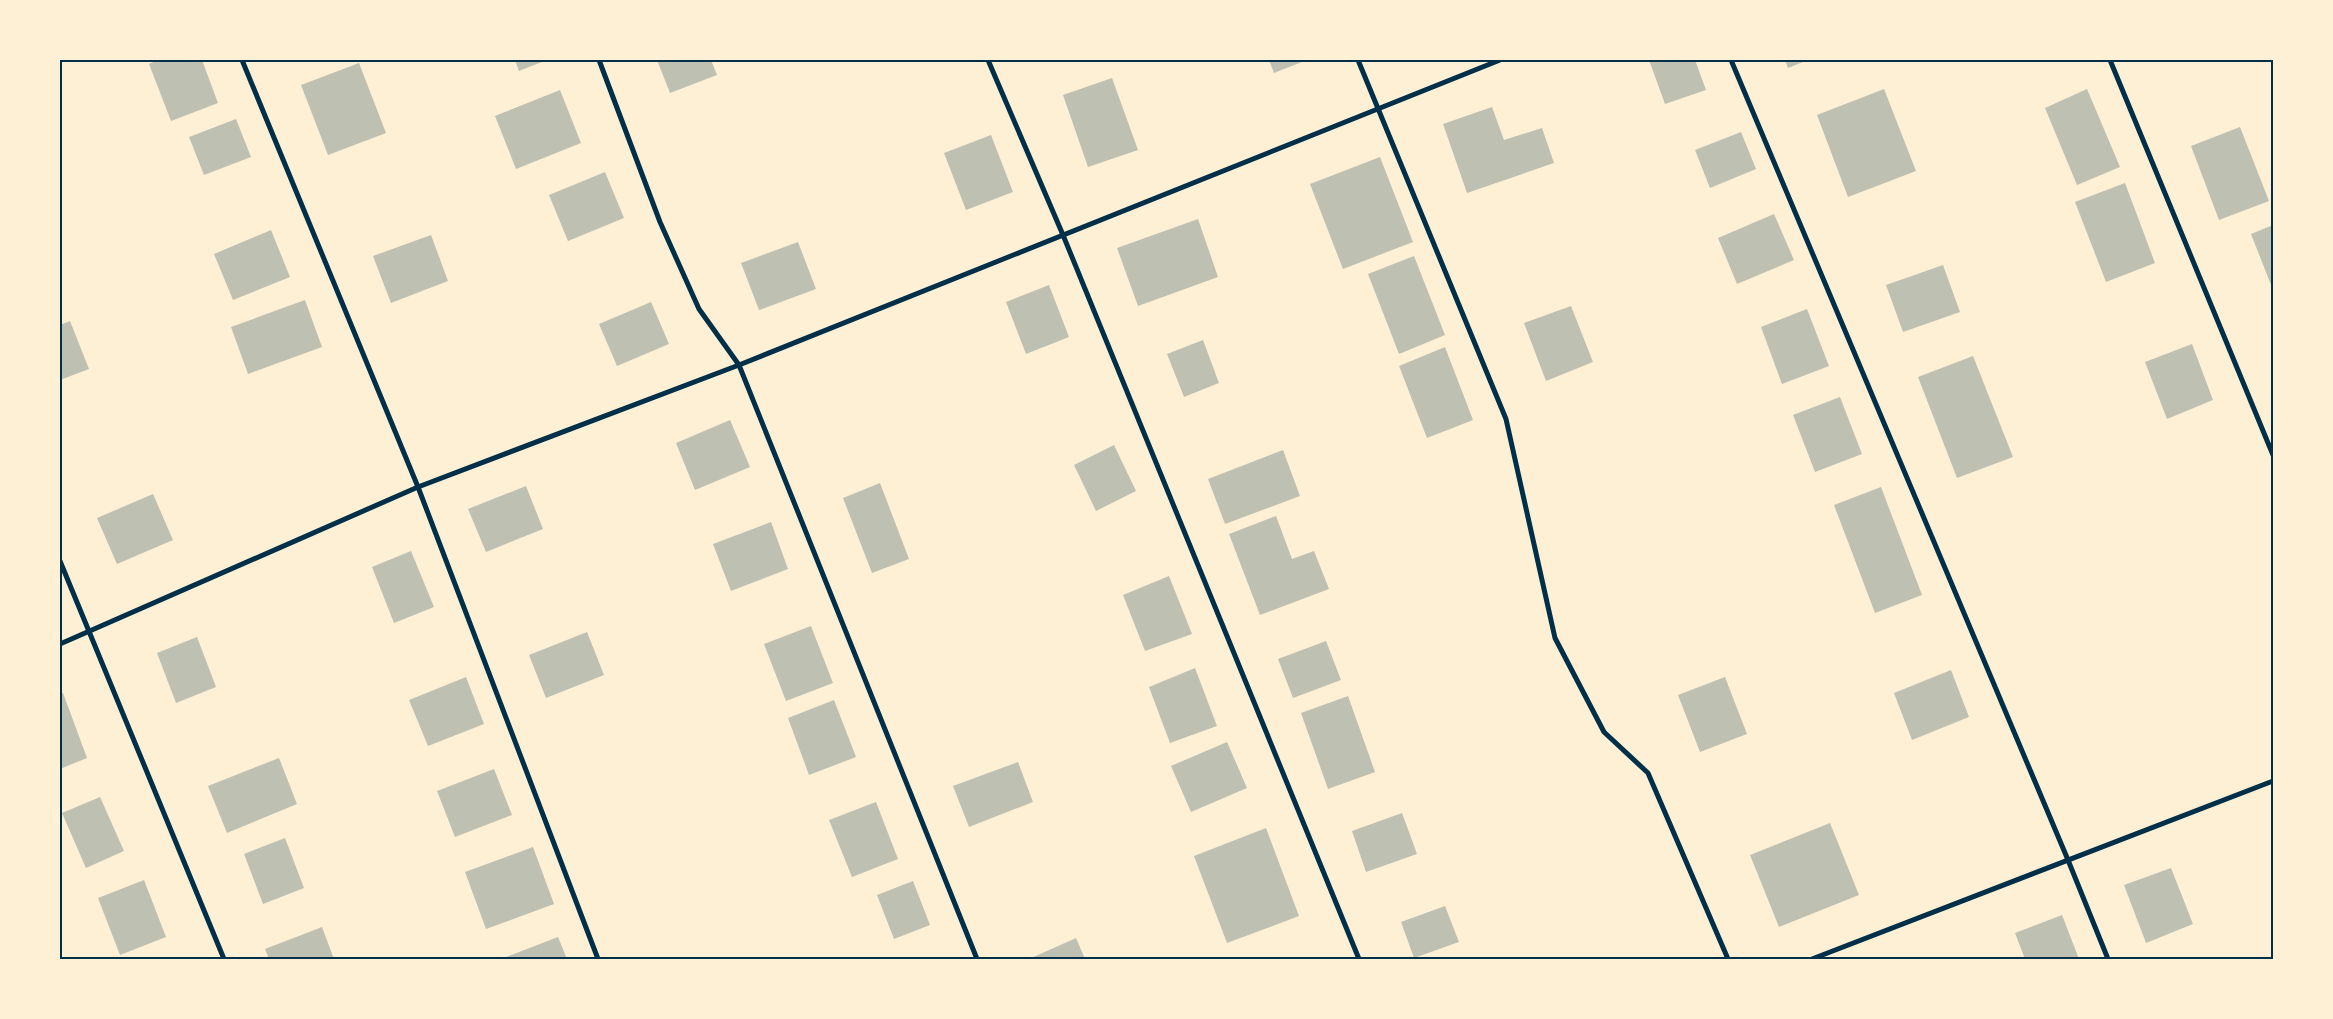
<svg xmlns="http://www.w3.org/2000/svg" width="2333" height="1019" viewBox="0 0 2333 1019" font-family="'PT Serif',serif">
  <rect width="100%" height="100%" fill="#fdf0d5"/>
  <g fill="#bec0b2">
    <polygon points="158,60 202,60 218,103 171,121 149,64"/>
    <polygon points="515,60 547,60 519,71"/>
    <polygon points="657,60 711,60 717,75 670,93"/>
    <polygon points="1269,60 1307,60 1274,73"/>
    <polygon points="1649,60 1695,60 1706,90 1665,104"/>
    <polygon points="1785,60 1808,60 1788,68"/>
    <polygon points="359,63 386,133 328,155 301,85"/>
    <polygon points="1112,78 1138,150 1088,167 1063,95"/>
    <polygon points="1884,89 1916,171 1848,197 1817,115"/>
    <polygon points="2087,89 2120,167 2077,185 2045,108"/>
    <polygon points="560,90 581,143 516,169 495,116"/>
    <polygon points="1492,107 1504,140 1542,128 1554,163 1467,193 1443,124"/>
    <polygon points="236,119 251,157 204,175 189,137"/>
    <polygon points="2240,127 2269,201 2219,220 2191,146"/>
    <polygon points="1741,132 1756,169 1710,188 1695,150"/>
    <polygon points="991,135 1013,192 966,210 944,153"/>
    <polygon points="1380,157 1413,242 1343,269 1310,184"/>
    <polygon points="605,172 624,218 568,241 549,195"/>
    <polygon points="2125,183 2155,263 2106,282 2075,202"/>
    <polygon points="1774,214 1794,260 1737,284 1718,238"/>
    <polygon points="1198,219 1218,277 1138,306 1117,248"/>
    <polygon points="2273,225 2273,290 2251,234"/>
    <polygon points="271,230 290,277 233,300 214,254"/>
    <polygon points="431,235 448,281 391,303 373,256"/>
    <polygon points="798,242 816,289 759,310 741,263"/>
    <polygon points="1414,256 1445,335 1399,354 1368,274"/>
    <polygon points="1943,265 1960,312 1903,332 1886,285"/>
    <polygon points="1049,285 1069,337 1026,354 1006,302"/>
    <polygon points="305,300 322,347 248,374 231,327"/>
    <polygon points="651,302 669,344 617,366 599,324"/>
    <polygon points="1571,306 1593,362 1546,381 1524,323"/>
    <polygon points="1807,309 1829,366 1782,384 1761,327"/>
    <polygon points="70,321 89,369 60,380 60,325"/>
    <polygon points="1203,340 1219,383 1184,397 1167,354"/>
    <polygon points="2192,344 2213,400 2167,419 2145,362"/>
    <polygon points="1445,347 1473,420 1427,438 1399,366"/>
    <polygon points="1973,356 2013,457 1957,478 1918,377"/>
    <polygon points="1840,397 1862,454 1815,472 1793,415"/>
    <polygon points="730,420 750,467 695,490 676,443"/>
    <polygon points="1114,445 1136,491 1096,511 1074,465"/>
    <polygon points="1283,450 1300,496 1225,524 1208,479"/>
    <polygon points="880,483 909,559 872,573 843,498"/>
    <polygon points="526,486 543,529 486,552 468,509"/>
    <polygon points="1881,487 1922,595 1875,613 1834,505"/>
    <polygon points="153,494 173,540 117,564 97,518"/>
    <polygon points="1276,516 1292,559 1314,551 1329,589 1260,615 1229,534"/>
    <polygon points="771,522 788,569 731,591 713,544"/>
    <polygon points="411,551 434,607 394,623 372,567"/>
    <polygon points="1169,576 1192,634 1145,651 1123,595"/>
    <polygon points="811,626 833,683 786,701 764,644"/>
    <polygon points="587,632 604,675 546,698 529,655"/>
    <polygon points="197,637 216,687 176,703 157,653"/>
    <polygon points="1326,641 1341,680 1293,698 1278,659"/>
    <polygon points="1195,668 1217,726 1170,743 1149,687"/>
    <polygon points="1951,670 1969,717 1912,740 1894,693"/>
    <polygon points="466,677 484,724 428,746 409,700"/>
    <polygon points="1725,677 1747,734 1700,752 1678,695"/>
    <polygon points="63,693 87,758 60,769 60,694"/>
    <polygon points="1348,696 1375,772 1328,789 1301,713"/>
    <polygon points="834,700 856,757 809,775 788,718"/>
    <polygon points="1227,742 1247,788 1191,812 1171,766"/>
    <polygon points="279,758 297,804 227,833 208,786"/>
    <polygon points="1018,762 1033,802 969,827 953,786"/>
    <polygon points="494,769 512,815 455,837 437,791"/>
    <polygon points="100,797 124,851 86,868 62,813"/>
    <polygon points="876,802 898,859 852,877 829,820"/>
    <polygon points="1402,813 1417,854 1366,872 1352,831"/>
    <polygon points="1830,823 1859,895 1779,927 1750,855"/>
    <polygon points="1266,828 1299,916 1227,943 1194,856"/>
    <polygon points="285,838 304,888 263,904 244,854"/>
    <polygon points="533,847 554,904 486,929 465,872"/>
    <polygon points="2171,868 2193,924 2146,943 2124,885"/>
    <polygon points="144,880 166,937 120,955 98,898"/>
    <polygon points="913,881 930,925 894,939 877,895"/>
    <polygon points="1445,906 1459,942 1414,958 1401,922"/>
    <polygon points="2062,915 2079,959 2025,959 2015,933"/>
    <polygon points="322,927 334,959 269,959 265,949"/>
    <polygon points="558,937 567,959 501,959"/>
    <polygon points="1076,938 1085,959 1029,959"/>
  </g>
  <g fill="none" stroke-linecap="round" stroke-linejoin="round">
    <g stroke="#003049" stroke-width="5">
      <polyline points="242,60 418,487 598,959"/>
      <polyline points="599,60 660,222 699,309 739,365 977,959"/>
      <polyline points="988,60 1063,235 1359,959"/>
      <polyline points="1358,60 1506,419 1555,638 1604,732 1648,773 1728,959"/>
      <polyline points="1731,60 2068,860 2108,959"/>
      <polyline points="2110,60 2273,455"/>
      <polyline points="60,561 224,959"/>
      <polyline points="60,644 418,487 739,365 1500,60"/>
      <polyline points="1812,959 2273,781"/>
    </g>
  </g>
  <rect width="2333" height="1019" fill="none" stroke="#fdf0d5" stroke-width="122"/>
  <rect x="61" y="61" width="2211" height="897" fill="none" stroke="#003049" stroke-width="2"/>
</svg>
